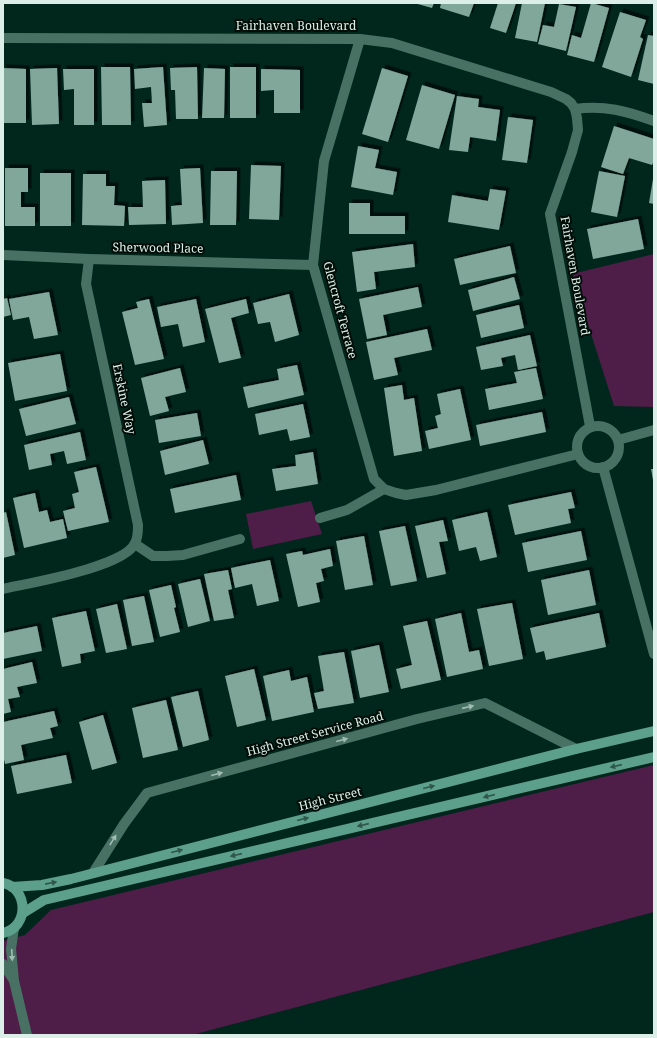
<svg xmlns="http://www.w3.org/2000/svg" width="657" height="1038" viewBox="0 0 657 1038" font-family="'Noto Serif',serif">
  <defs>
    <filter id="shadow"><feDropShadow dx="3.5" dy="-3.5" stdDeviation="0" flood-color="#0009"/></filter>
  </defs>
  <rect width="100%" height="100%" fill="#01271d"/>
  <g fill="#4e1d48">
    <polygon points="654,254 654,407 614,406 572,274"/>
    <polygon points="311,501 322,534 253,549 246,514"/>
    <polygon points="654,765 654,912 192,1035 3,1035 3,941 25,935 51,910"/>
  </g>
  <g fill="#81a79b" filter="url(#shadow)">
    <polygon points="414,3 434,3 432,8"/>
    <polygon points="441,3 474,3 469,17 440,8"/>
    <polygon points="498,3 516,3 506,33 490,28"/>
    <polygon points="522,3 545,3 537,42 515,38"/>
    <polygon points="591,3 609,8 594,62 567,55 572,35 581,38"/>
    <polygon points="559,4 576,7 566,51 538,44 543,25 554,27"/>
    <polygon points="620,12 646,20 640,37 643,39 631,77 602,67"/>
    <polygon points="648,35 654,36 654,84 638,80"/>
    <polygon points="101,67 130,67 131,125 102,125"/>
    <polygon points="163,67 167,125 144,127 142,103 152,103 151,87 135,89 134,69"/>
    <polygon points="197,67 198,119 176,119 175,90 171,90 170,68"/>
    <rect x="230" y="67" width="26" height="51"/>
    <polygon points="3,68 26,69 26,123 4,123"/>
    <polygon points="57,68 59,124 32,125 30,69"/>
    <polygon points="204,68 225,69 224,118 202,118"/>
    <polygon points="382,68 408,76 388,142 362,134"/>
    <polygon points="63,69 94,69 94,125 74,125 74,89 64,90"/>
    <polygon points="261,69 300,70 300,113 274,113 274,90 261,91"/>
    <polygon points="422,85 455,95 439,149 406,140"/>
    <polygon points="457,96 479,99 478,107 500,110 496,141 470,137 468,152 449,150"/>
    <polygon points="508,117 533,120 527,163 502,160"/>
    <polygon points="614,126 654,139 654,161 652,165 629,158 623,174 601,167"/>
    <polygon points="358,146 379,150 375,168 397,172 393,195 351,187"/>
    <polygon points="251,165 281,166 279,220 249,219"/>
    <polygon points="5,168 28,168 28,192 21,192 21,207 35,207 35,226 5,226"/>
    <polygon points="200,168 203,223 172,225 171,206 182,205 180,169"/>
    <polygon points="211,171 237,171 236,225 210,225"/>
    <polygon points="599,171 625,176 617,217 591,212"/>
    <rect x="40" y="173" width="31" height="53"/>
    <polygon points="83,174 106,174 106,186 115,186 114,205 125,206 124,226 82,225"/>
    <polygon points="653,179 654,180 654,204 649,203"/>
    <polygon points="165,180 166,224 129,225 128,207 143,207 142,181"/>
    <polygon points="490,189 506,191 499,230 448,222 452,195 488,201"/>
    <polygon points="349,203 370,203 370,216 405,216 405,234 349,234"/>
    <polygon points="638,219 644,249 593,259 587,229"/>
    <polygon points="413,244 415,267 374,272 376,289 357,292 352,252"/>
    <polygon points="510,246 516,273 460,285 454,259"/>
    <polygon points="514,277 520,299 473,311 468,290"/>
    <polygon points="418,287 422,307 383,315 387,335 367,339 359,299"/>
    <polygon points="49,292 58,335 34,339 29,317 13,320 9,299"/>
    <polygon points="289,294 299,335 275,342 270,322 258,324 253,303"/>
    <polygon points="7,298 11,315 3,317 3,299"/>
    <polygon points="149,299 164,359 135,365 122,312 138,308 136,302"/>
    <polygon points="196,299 205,342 183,347 178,324 161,327 157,307"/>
    <polygon points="246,299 249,313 231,318 241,358 219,363 205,309"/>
    <polygon points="519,305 524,328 481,338 476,315"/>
    <polygon points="427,329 432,350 394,358 398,375 374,380 366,342"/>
    <polygon points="530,335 537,366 518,370 515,355 501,358 503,366 481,370 476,347"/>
    <polygon points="60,354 67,391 15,401 8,363"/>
    <polygon points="297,365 304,395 248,408 243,387 279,380 277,369"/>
    <polygon points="180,368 186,392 165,397 169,411 150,416 141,378"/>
    <polygon points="536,368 543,399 489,410 485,389 517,383 514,372"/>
    <polygon points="402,385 404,400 414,398 422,451 394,456 384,388"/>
    <polygon points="460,389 471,440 429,449 425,431 438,428 435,416 441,414 437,394"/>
    <polygon points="69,397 76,424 26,436 19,409"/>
    <polygon points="303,404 310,437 290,441 287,429 259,435 255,414"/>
    <polygon points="542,412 546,432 480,446 476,425"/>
    <polygon points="197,413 201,436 159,443 155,420"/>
    <polygon points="80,432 86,460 67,464 64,451 50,454 52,465 29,470 24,445"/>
    <polygon points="203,440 209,464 165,475 160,451"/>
    <polygon points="313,452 318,484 276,491 272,469 296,466 295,455"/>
    <polygon points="96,467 109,522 68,531 63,511 75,508 72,494 79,492 74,472"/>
    <polygon points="651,469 654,469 654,480 653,480"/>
    <polygon points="236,475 241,500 175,513 170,489"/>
    <polygon points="571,492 575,508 568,509 571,523 515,535 508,505"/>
    <polygon points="35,493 39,512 47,510 50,522 63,519 67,538 24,548 13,498"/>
    <polygon points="6,512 15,555 3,558 3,513"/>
    <polygon points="487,512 497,557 480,561 476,547 459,551 452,520"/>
    <polygon points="443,520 448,541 439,542 446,574 427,578 415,526"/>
    <polygon points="405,526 417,581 391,586 379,531"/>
    <polygon points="581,531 587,560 528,572 522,543"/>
    <polygon points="364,536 373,585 345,590 336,541"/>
    <polygon points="330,549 333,566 321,569 324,581 316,583 320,602 298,607 286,554 302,551 303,555"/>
    <polygon points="270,560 279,601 257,606 252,584 235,588 231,568"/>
    <polygon points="228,570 232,589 228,590 234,618 214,621 204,574"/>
    <polygon points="589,570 596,605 548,615 541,580"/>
    <polygon points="200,579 210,621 188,627 178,584"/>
    <polygon points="171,585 176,607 174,608 180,632 160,637 149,590"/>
    <polygon points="144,596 154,642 132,646 123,600"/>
    <polygon points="512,603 523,659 489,666 477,609"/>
    <polygon points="117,604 127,649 106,653 96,609"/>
    <polygon points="86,611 95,651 80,654 81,663 62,667 52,618"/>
    <polygon points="461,613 469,652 479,650 483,669 447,677 435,619"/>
    <polygon points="599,613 606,647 546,660 544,651 536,653 530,628"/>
    <polygon points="427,621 441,680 401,689 396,669 412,665 403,626"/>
    <polygon points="37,626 42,651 3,659 3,633"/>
    <polygon points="379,645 389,692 360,698 351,651"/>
    <polygon points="344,652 354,703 318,709 314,693 324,691 318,656"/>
    <polygon points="32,662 37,683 17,687 20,697 8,699 11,712 3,714 3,669"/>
    <polygon points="254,669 266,720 237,727 225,676"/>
    <polygon points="289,670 291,681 307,677 314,712 272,721 263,676"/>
    <polygon points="198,691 209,740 183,747 171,697"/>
    <polygon points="166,700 178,750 143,758 132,708"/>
    <polygon points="54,711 58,726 50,728 53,738 21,745 24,760 5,764 3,755 3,722"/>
    <polygon points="103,715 117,763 92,770 79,722"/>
    <polygon points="66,755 72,783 17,794 11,766"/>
  </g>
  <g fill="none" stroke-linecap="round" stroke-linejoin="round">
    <g stroke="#487164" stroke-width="10">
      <polyline points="3,38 360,39 392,43 551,92 566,99 571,103 575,109 577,118 578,130 572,152 550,214 590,426"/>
      <polyline points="360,39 324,161 313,265 374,479 384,489 396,493 406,495 436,490 578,454"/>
      <path d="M575,109C605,105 626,111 654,121"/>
      <polyline points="3,255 89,259 313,265"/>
      <circle cx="598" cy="447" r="21"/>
      <polyline points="618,440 654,430"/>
      <polyline points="603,467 654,654"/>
      <polyline points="320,518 347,510 384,489"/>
      <polyline points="135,544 153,556 167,556 183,555 240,539"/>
      <path d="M3,589C29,583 125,567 135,543C138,538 138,531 138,525L86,284L89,259"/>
      <polyline points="93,873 124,824 147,793 417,719 485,703 576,749"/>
      <polyline points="14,928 11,949 14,981 27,1035"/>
      <polyline points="3,964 13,979"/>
    </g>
    <g stroke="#5c9f8a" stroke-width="10">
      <path d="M3,883C29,888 29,928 3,933"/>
      <polyline points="12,887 42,885 71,879 576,749 654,731"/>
      <polyline points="23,913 44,900 654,757"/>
    </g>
  </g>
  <defs><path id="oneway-solid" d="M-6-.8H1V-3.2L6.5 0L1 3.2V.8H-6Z"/></defs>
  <g fill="#a0bdb3">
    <use href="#oneway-solid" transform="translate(468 707) rotate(-13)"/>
    <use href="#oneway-solid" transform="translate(342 740) rotate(-15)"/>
    <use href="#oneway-solid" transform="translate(217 774) rotate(-15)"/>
    <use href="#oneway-solid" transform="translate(113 840) rotate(-58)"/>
    <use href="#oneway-solid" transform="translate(12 955) rotate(87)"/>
  </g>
  <g fill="#2f5649">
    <use href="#oneway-solid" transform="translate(616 766) rotate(167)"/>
    <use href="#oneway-solid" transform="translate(429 787) rotate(-14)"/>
    <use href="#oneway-solid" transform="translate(489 796) rotate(167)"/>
    <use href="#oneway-solid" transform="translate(303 819) rotate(-14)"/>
    <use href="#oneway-solid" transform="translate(363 825) rotate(167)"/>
    <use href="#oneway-solid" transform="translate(177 851) rotate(-14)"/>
    <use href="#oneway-solid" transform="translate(236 855) rotate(167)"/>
    <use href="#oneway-solid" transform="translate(51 883) rotate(-11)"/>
  </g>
  <g text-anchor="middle" stroke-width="4" stroke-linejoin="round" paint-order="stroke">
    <g font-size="12" fill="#dbefe8" stroke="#020d08">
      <text x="296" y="30">Fairhaven Boulevard</text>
      <text transform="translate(158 248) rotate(1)" y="4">Sherwood Place</text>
      <text transform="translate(575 276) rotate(80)" y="4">Fairhaven Boulevard</text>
      <text transform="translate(340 310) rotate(75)" y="4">Glencroft Terrace</text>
      <text transform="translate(124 399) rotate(78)" y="4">Erskine Way</text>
      <text transform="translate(315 734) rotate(-15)" y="4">High Street Service Road</text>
      <text transform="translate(330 799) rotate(-14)" y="4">High Street</text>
    </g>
  </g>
  <rect width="657" height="1038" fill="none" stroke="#dbefe8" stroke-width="8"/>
</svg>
